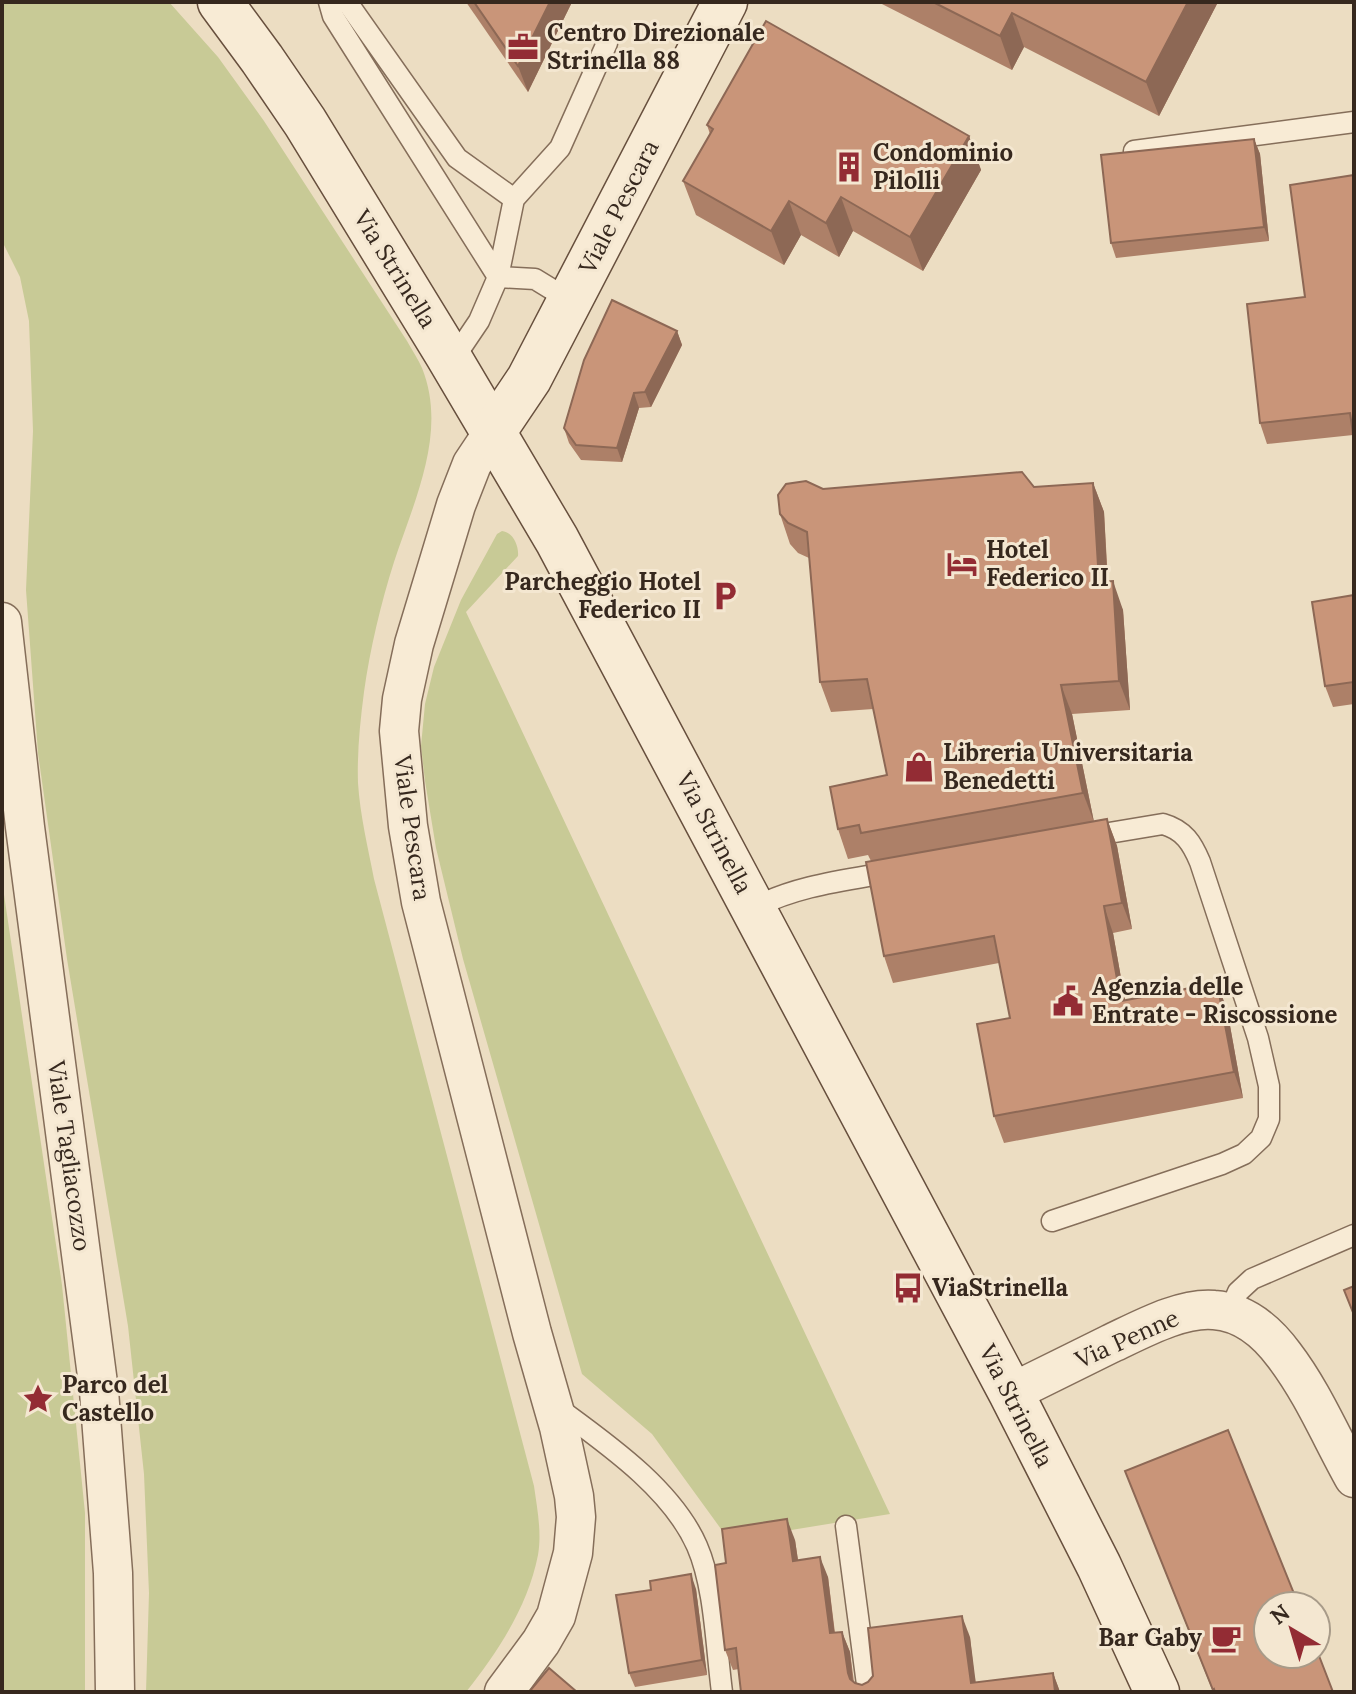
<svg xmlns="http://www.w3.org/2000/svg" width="1356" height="1694" viewBox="0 0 1356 1694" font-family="Lora,serif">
  <rect width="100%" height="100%" fill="#ecddc2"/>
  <g fill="#c8ca96">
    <path d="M2,2H169L218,57L264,121L407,341C412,350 418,359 422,368C448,432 414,501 394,562C381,603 370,649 364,692C360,722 357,753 358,783C360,815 368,848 374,879L534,1486C537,1508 542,1532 538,1555C528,1606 498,1652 466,1692H146L149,1593L144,1474L128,1326L67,959L38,753L26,590L33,431L29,321L20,277L2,241Z"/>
    <path d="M502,531C513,532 519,546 518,556L466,612L890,1514L729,1540L652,1434L582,1374L463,959L436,848L425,781L421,746L425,704L434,667L461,600L497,534Z"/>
    <polygon points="2,881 62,1285 85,1513 85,1692 2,1692"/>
  </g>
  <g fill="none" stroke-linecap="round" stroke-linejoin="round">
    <g stroke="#856e5a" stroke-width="23">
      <g id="lane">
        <polyline points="329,2 333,16 498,277 535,279 571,301"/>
        <polyline points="347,2 457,158 514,199"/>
        <polyline points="1134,151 1354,122"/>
        <polyline points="452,361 479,321 498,277 514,199 560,148 607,43"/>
        <path d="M754,908C797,885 848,880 896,871"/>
        <path d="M1052,1221L1222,1164L1244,1154L1261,1138L1269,1119V1086L1258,1038L1200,862C1192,843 1184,830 1163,824L1085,837"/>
        <polyline points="1229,1313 1238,1292 1252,1279 1354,1235"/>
        <path d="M558,1408C607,1444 672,1489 697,1546C715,1587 716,1647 722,1692"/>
        <polyline points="846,1526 868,1692"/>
      </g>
    </g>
    <g stroke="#856e5a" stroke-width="41">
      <g id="street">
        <polyline points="494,431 472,464 456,505 414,644 402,699 399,731 408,826 421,902 532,1333 559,1427 574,1496 576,1517 573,1553 556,1616 541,1642 504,1692"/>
        <polyline points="2,622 25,827 99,1391 113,1573 115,1692"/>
        <path d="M1011,1393C1044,1377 1077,1360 1110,1344C1140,1330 1181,1307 1214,1310C1244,1312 1267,1332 1284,1355C1313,1393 1331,1437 1354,1478"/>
      </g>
    </g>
    <g stroke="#674f3d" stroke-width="47">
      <g id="secondary">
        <polyline points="220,2 262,59 305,122 447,354 557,540 1011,1393 1099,1566 1157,1692"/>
        <polyline points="494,431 529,379 725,2"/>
      </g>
    </g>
    <use href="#lane" stroke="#f8ebd5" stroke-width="20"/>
    <use href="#street" stroke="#f8ebd5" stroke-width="38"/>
    <use href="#secondary" stroke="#f8ebd5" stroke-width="44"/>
  </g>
  <g fill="#ad8068">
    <polygon points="466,2 572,2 528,92"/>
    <polygon points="878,2 1218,2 1159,116 1024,47 1012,70"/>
    <polygon points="707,125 969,136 981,170 923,271 853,231 839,257 801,235 784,265 696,215 683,181 710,134"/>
    <polygon points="1254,139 1260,154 1269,241 1116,258 1111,243"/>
    <polygon points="1354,175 1353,435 1267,444 1260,423 1305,297"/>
    <polygon points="677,331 682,345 651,407 639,408 622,462 581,460 569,443 564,428"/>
    <polygon points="1093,483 1104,512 1108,581 1123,610 1130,710 1072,714 1094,822 1107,819 1117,846 1132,929 1113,933 1125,1000 1227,1009 1243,1098 1004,1143 994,1116 1010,1018 999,963 893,983 884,956 871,861 868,855 848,859 838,829 887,775 873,709 831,712 820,682 809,558 798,553 790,544 780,514 823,489 1034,487"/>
    <polygon points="1354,595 1354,704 1333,707 1325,686"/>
    <polygon points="1125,1471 1333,1692 1213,1692"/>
    <polygon points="795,1540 798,1560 828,1577 835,1633 842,1632 850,1652 854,1682 855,1683 862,1685 970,1637 975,1683 1053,1673 1060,1692 741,1692 739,1669 733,1670 725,1650 726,1563"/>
    <polygon points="696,1589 707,1675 635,1687 629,1673 651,1590"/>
  </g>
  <g fill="#8d6855">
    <polygon points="550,2 572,2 528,92 518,66"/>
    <polygon points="1188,2 1218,2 1159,116 1146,82"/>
    <polygon points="1012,13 1024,47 1012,70 1000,36"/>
    <polygon points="969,136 981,170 923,271 910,237"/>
    <polygon points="1254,139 1260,154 1269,241 1264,227"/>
    <polygon points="841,197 853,231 839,257 826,223"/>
    <polygon points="789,201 801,235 784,265 771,231"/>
    <polygon points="677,331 682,345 651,407 645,392"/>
    <polygon points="634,393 639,408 622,462 617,448"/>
    <polygon points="1093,483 1104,512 1109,611 1099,582"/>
    <polygon points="1113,581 1123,610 1130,710 1119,681"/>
    <polygon points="1061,685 1072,714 1094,822 1083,793"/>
    <polygon points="1107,819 1117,846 1132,929 1122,903"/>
    <polygon points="1104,906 1113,933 1130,1028 1121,1001"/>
    <polygon points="1217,983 1227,1009 1243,1098 1234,1072"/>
    <polygon points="787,1519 795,1540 801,1581 793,1561"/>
    <polygon points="820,1557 828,1577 837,1654 830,1633"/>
    <polygon points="691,1574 696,1589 707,1675 702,1660"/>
    <polygon points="962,1616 970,1637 977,1692 971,1683"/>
    <polygon points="842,1632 850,1652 854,1692 848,1673"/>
    <polygon points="1053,1673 1060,1692 1055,1692"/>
  </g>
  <g fill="#c99579" stroke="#8d6855" stroke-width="2">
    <polygon points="474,2 550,2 518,66"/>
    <polygon points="933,2 1188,2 1146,82 1012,13 1000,36"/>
    <polygon points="766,21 969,136 910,237 841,197 826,223 789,201 771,231 683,181 713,129 707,125"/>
    <polygon points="1254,139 1264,227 1111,243 1101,155"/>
    <polygon points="1354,175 1354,440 1350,413 1260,423 1247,304 1305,297 1290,185"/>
    <polygon points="612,300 677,331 645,392 634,393 617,448 576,445 564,428 584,360"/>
    <polygon points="1022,472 1034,487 1093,483 1099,582 1113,581 1119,681 1061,685 1083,793 861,833 859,825 838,829 830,787 887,775 867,679 820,682 807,532 788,523 780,514 778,495 786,484 806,481 823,489"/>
    <polygon points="1354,595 1354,682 1325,686 1312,602"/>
    <polygon points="1107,819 1122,903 1104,906 1121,1001 1217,983 1234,1072 994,1116 977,1024 1010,1018 994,936 884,956 866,862"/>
    <polygon points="1354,1286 1354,1315 1344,1290"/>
    <polygon points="1228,1430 1299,1606 1268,1606 1268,1654 1316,1654 1316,1648 1333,1692 1215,1692 1214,1689 1213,1690 1125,1471"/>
    <polygon points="787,1519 793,1561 820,1557 830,1633 842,1632 848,1673 850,1679 855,1683 862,1685 868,1682 873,1676 868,1628 962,1616 971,1683 1053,1673 1055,1692 741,1692 736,1648 725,1650 715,1565 726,1563 722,1529"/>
    <polygon points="691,1574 702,1660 629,1673 616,1595 651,1590 650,1581"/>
    <polygon points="549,1668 577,1692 529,1692"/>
  </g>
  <defs>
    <g id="office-bare" transform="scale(2.4)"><path d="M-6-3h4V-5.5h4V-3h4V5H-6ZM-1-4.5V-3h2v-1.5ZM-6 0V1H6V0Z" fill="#932c34" stroke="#f4e7d1" stroke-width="2.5" paint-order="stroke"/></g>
    <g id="building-bare" transform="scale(2.4)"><path d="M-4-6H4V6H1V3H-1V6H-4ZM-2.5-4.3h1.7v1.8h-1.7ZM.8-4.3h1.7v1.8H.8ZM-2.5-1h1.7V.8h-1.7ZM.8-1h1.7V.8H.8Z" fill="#932c34" stroke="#f4e7d1" stroke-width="2.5" paint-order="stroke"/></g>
    <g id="hotel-bare" transform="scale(2.4)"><path d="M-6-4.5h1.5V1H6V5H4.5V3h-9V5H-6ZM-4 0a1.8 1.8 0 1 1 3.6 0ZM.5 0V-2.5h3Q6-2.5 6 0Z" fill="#932c34" stroke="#f4e7d1" stroke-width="2.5" paint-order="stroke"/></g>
    <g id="parking-bare" transform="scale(2.4)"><path d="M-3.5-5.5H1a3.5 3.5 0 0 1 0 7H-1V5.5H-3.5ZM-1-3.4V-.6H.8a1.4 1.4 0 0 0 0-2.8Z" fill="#932c34" stroke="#f4e7d1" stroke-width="2.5" paint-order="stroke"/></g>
    <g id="shop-bare" transform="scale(2.4)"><path d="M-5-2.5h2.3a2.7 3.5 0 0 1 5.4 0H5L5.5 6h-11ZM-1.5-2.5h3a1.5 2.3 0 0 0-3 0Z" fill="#932c34" stroke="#f4e7d1" stroke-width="2.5" paint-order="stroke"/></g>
    <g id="civic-bare" transform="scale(2.4)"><path d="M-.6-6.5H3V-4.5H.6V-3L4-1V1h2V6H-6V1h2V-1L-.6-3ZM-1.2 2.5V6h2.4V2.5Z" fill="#932c34" stroke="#f4e7d1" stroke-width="2.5" paint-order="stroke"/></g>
    <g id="bus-bare" transform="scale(2.4)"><path d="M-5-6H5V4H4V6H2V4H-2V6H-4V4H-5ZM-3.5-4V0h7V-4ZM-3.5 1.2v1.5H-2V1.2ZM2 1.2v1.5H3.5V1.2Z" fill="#932c34" stroke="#f4e7d1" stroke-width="2.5" paint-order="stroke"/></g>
    <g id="sight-bare" transform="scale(2.4)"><path d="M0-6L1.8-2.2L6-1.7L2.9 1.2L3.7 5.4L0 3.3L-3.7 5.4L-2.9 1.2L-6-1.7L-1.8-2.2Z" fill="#932c34" stroke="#f4e7d1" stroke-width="2.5" paint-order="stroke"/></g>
    <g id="cafe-bare" transform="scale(2.4)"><path d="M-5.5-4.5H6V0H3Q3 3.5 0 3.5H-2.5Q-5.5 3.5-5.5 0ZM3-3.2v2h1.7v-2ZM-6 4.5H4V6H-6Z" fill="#932c34" stroke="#f4e7d1" stroke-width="2.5" paint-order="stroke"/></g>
  </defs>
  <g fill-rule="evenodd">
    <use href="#office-bare" x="523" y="47"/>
    <use href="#building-bare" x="849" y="167"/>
    <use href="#hotel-bare" x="962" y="564"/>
    <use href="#parking-bare" x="725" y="596"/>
    <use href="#shop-bare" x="919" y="767"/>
    <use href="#civic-bare" x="1068" y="1001"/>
    <use href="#bus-bare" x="908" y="1288"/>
    <use href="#sight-bare" x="38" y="1399"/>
    <use href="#cafe-bare" x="1226" y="1638"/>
  </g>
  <g text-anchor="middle" stroke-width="6" stroke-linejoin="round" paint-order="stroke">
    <g font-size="24" font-weight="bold" fill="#36281e" stroke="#f4e7d1" text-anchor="start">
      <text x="547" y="41">Centro Direzionale<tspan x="547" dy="28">Strinella 88</tspan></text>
      <text x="873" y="161">Condominio<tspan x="873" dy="28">Pilolli</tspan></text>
      <text x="986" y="558">Hotel<tspan x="986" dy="28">Federico II</tspan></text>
      <text x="701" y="590" text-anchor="end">Parcheggio Hotel<tspan x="701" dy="28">Federico II</tspan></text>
      <text x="943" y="761">Libreria Universitaria<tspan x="943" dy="28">Benedetti</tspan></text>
      <text x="1092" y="995">Agenzia delle<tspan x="1092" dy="28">Entrate - Riscossione</tspan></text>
      <text x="932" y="1296">ViaStrinella</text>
      <text x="62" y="1393">Parco del<tspan x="62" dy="28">Castello</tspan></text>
      <text x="1202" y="1646" text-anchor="end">Bar Gaby</text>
    </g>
    <g font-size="24" fill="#36281e" stroke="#f4e7d1">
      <text transform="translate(619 207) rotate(-63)" y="8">Viale Pescara</text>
      <text transform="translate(395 269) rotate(58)" y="8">Via Strinella</text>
      <text transform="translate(412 828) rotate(82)" y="8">Viale Pescara</text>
      <text transform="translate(714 833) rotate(62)" y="8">Via Strinella</text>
      <text transform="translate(69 1156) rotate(82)" y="8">Viale Tagliacozzo</text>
      <text transform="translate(1127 1339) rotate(-24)" y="8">Via Penne</text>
      <text transform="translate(1016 1406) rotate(63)" y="8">Via Strinella</text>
    </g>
  </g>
  <rect width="1356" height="1694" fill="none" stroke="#36281e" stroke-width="8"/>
  <g transform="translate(1292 1630) rotate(322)"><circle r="38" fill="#f4e7d1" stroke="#a89b89" stroke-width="2"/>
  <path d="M0-6L14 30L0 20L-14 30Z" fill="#932c34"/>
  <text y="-12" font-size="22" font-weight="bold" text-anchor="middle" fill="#36281e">N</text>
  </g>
</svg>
